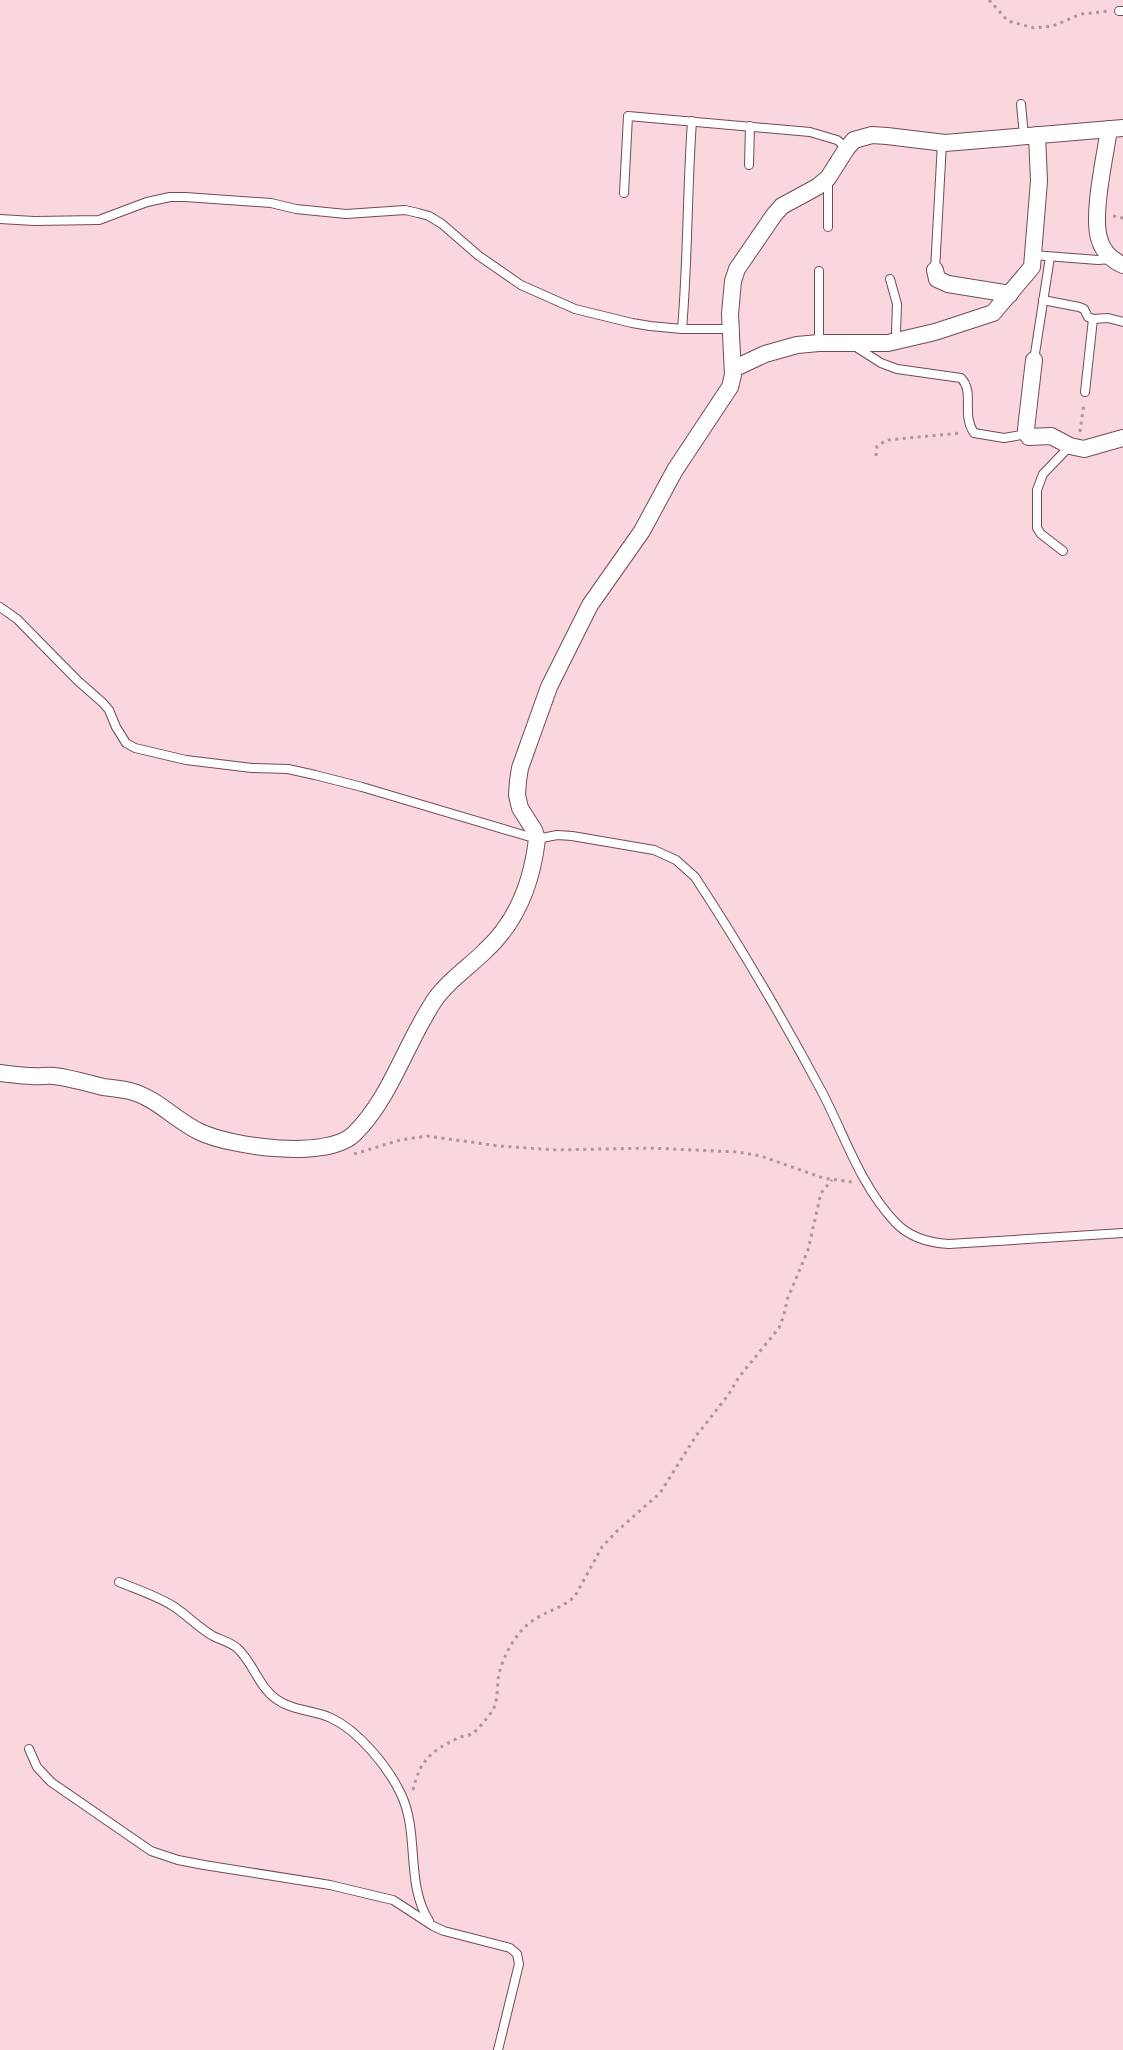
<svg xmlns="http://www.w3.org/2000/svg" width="1123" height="2050" viewBox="0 0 1123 2050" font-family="Roboto,sans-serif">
  <rect width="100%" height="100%" fill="#fad7de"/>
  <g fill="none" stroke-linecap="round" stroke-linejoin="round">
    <g stroke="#704d55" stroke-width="10">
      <g id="service">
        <polyline points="1119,11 1123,11"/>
        <polyline points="1021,104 1024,136"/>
        <polyline points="749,165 750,126"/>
        <polyline points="828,178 828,227"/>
        <polyline points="624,193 628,116 810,132 837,140 847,148"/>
        <polyline points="0,219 34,221 99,220 147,202 170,197 185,197 271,203 296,209 346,214 405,210 418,213 429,216 442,224 479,256 521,285 575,309 632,323 650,326 682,329 730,329"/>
        <polyline points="1033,255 1098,260 1113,259"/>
        <polyline points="935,270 942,143"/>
        <polyline points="890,279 897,304 896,332 899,340"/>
        <polyline points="1043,300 1079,307 1084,309 1088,317 1093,319 1108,318 1123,322"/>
        <path d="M682,329C688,260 687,191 692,121"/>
        <polyline points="819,343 819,271"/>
        <path d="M856,347L881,363L897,369L961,378C975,392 961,414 974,433L1004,438L1027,434"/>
        <polyline points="1034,360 1050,257"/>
        <polyline points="1085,392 1093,319"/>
        <polyline points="1063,551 1041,534 1037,528 1037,490 1043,474 1070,446"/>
        <path d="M0,607L17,619L77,680L103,703L109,710L116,727L126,743L135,748L186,760L252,768L288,769L315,775L362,787L537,839L557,835L572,836L654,850L676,860L695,877C741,947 783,1019 822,1092C845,1136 860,1185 895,1222C909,1237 930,1243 949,1244L1123,1233"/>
        <path d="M119,1582C136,1589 157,1596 173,1606C187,1615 199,1628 213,1636C221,1640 230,1642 237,1648C253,1662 258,1686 276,1699C293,1711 313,1710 331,1718C359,1731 388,1767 401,1794C420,1834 405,1883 429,1921"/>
        <polyline points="29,1749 37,1767 51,1782 151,1851 178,1860 204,1865 330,1885 380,1897 393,1900 433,1926 444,1931 510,1948 517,1954 519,1964 498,2050"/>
      </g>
    </g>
    <g stroke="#704d55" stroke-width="18">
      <g id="minor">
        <path d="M1109,129C1105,157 1092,213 1099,238C1102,250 1111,260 1123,265"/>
        <polyline points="935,270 937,279 948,284 1010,294"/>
        <polyline points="1034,360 1026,429 1027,434 1029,437 1051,436 1070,446 1084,449 1123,438"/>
        <polyline points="733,369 765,354 797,345 819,343 888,343 935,332 993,313 1032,267 1039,181 1037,135"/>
        <path d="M0,1073C10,1074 21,1076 32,1076C39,1077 47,1075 54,1076C71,1078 87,1083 103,1087C112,1088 121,1089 130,1091C157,1098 176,1121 200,1132C232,1147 327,1160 354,1134C391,1098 407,1040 436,998C450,979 469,967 485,951C518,921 532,882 537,839L534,830L520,808L517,795L518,781L520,768L549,687L590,605L642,531L675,470L730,387L733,375L730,314L733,281L737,269L774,215L782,206L817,187L828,178L847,148L854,140L872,135L887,136L945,143L1123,128"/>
      </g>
    </g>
    <g stroke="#b1959b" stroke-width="3" stroke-dasharray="3 4.5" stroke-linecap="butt">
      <polyline points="989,0 1008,21 1034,28 1053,26 1081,14 1110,11"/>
      <polyline points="1113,216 1123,218"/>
      <polyline points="1080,432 1084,403"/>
      <polyline points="876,456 877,446 887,440 961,433"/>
      <polyline points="354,1154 400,1140 427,1136 499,1146 557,1150 650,1148 737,1152 761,1156 823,1178 852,1182"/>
      <path d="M413,1790C420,1760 431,1751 458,1738C462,1736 468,1736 471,1734C478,1731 485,1720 490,1714C498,1705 497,1691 498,1679C501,1662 510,1643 522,1630C539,1611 560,1611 575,1596L602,1547L617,1531L660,1493L696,1436L729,1394L739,1377L779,1328L784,1315L787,1300L808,1250L821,1193L832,1180"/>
    </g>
    <use href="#service" stroke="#fff" stroke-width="8"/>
    <use href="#minor" stroke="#fff" stroke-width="16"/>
  </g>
</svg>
